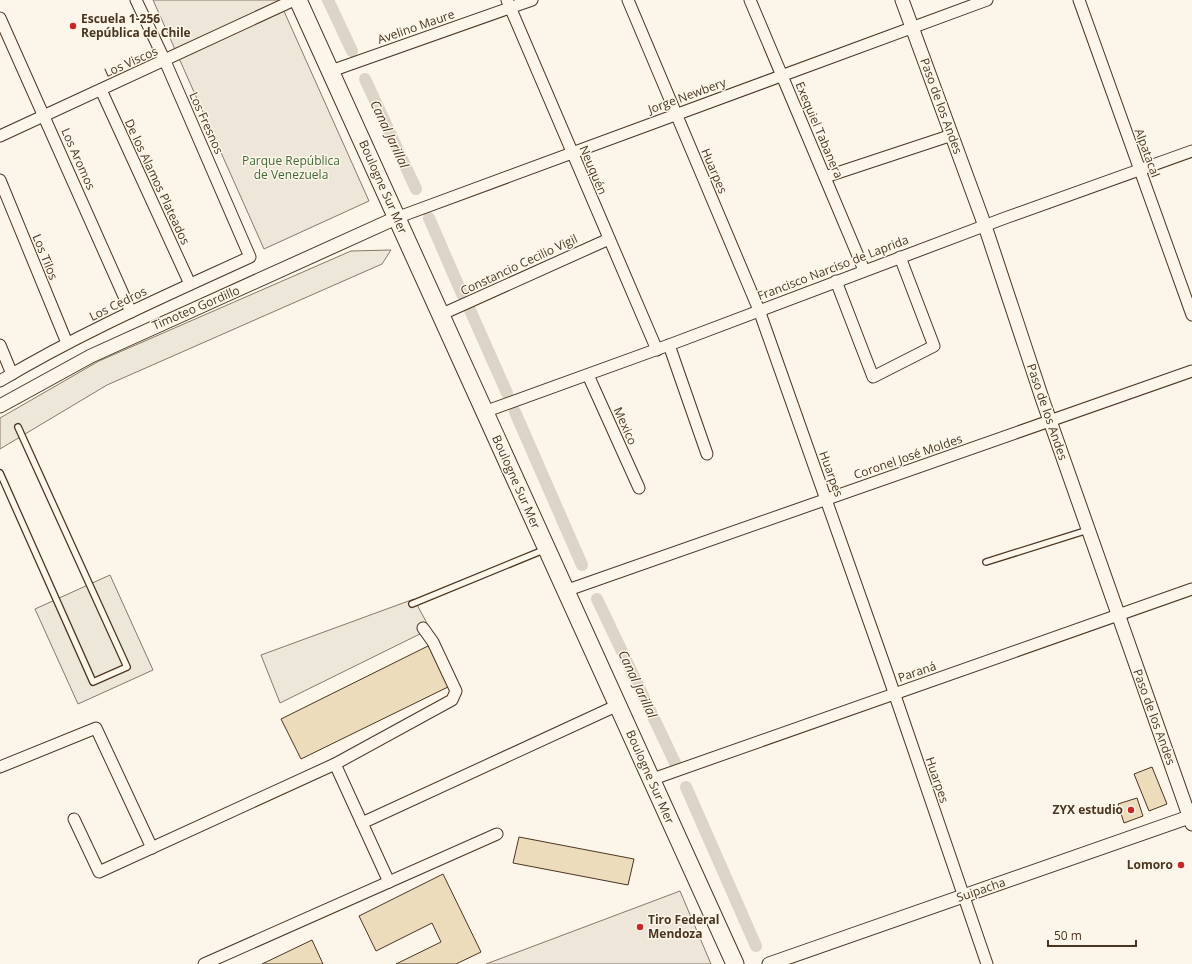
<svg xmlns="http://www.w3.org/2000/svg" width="1192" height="964" viewBox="0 0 1192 964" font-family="'Open Sans',sans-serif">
  <rect width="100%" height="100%" fill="#fbf6e9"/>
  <g fill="#ede6d9" stroke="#887966">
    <polygon points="153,0 279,0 369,201 264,249"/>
    <polygon points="680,891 711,964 486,964"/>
  </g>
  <g fill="#ede7d9" stroke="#887966">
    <polygon points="391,250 382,264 107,385 0,449 0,418 99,361 351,251"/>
    <polygon points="110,575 153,670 78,704 35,609"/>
    <polygon points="414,599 430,629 280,703 261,655"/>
  </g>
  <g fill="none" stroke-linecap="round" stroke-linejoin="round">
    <g stroke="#dcd4c6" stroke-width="12">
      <polyline points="328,0 352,51"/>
      <polyline points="365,79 416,189"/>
      <polyline points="429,218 462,294"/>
      <polyline points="470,310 507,393"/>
      <polyline points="515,412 582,565"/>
      <polyline points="597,599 678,769"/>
      <polyline points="686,787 756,946"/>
    </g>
  </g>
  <g fill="#ecdcbc" stroke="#4a3520">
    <polygon points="430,645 450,686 301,759 281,719"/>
    <polygon points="1152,767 1167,804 1149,811 1134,774"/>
    <polygon points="1137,798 1143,816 1124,823 1118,804"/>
    <polygon points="519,837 634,859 628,885 513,863"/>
    <polygon points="443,874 481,952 456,964 396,964 441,942 432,923 376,951 359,916"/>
    <polygon points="312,940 323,964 262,964"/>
  </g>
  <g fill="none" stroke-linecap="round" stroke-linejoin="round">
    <g stroke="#4a3520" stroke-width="8">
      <g id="service">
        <polyline points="0,473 93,682 127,667 18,427"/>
        <polyline points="986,562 1088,530"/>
        <polyline points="412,604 546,549"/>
      </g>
    </g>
    <g stroke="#4a3520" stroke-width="13">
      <g id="minor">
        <polyline points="507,0 657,350"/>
        <polyline points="628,0 759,310 888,675 987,964"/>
        <polyline points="750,0 864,270"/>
        <polyline points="1079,0 1192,315"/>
        <polyline points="0,18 131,312"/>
        <polyline points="331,71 532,0"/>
        <polyline points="101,90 190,284"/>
        <polyline points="0,136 294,0"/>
        <polyline points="825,177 952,135"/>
        <polyline points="0,180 67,343"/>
        <polyline points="396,218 987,0"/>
        <polyline points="836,281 873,377 934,346 900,257"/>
        <polyline points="440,315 609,239"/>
        <polyline points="0,345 12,374"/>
        <polyline points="669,345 707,454"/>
        <polyline points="588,375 639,488"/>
        <path d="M0,381C80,333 165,296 250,257L165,61L136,0"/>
        <polyline points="484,412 669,345 1005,218 1192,151"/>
        <polyline points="565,591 1192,371"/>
        <polyline points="335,764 389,882"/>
        <polyline points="0,767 96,728 152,848"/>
        <polyline points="650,780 1192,589"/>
        <polyline points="74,819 99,872 335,764 452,700 456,691 433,642 423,628"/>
        <polyline points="362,823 618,705"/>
        <polyline points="204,964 497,834"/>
      </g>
    </g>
    <g stroke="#4a3520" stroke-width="15">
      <g id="tertiary">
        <polyline points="902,0 985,226 1043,401 1192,824"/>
        <polyline points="0,406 91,356 396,218"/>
        <polyline points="769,964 1192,816"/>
      </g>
    </g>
    <g stroke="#4a3520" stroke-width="19">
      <polyline id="primary" points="298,0 735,964"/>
    </g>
    <use href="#service" stroke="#fbf6e9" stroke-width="5.5"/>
    <use href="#minor" stroke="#fbf6e9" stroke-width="11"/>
    <use href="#tertiary" stroke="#fbf6e9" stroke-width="13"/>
    <use href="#primary" stroke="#fbf6e9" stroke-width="17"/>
  </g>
  <g fill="#c62828" stroke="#fbf6e9" stroke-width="1.5">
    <circle cx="73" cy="26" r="4"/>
    <circle cx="1131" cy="810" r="4"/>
    <circle cx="1181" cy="865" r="4"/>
    <circle cx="640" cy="927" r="4"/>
  </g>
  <g text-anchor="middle" stroke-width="3" stroke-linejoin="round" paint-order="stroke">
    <g font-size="12" font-weight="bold" fill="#4a3520" stroke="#fbf6e9" text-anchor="start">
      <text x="81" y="23">Escuela 1-256<tspan x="81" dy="14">República de Chile</tspan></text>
      <text x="1123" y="814" text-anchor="end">ZYX estudio</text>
      <text x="1173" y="869" text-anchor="end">Lomoro</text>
      <text x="648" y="924">Tiro Federal<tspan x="648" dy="14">Mendoza</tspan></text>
    </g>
    <g font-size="12" fill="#4a3520" stroke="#fbf6e9">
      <text transform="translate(416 27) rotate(-19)" y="4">Avelino Maure</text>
      <text transform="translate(131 62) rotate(-24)" y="4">Los Viscos</text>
      <text transform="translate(687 96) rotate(-20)" y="4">Jorge Newbery</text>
      <text transform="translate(941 106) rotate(70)" y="4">Paso de los Andes</text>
      <text transform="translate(206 123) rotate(66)" y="4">Los Fresnos</text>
      <text transform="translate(819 130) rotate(67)" y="4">Exequiel Tabanera</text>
      <text transform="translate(1147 153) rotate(70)" y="4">Alpatacal</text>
      <text transform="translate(78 159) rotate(66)" y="4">Los Aromos</text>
      <text transform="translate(593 170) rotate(67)" y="4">Neuquén</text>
      <text transform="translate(714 171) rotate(67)" y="4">Huarpes</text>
      <text transform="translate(157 182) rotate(65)" y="4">De los Alamos Plateados</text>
      <text transform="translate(383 187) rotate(66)" y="4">Boulogne Sur Mer</text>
      <text transform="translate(45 257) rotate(68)" y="4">Los Tilos</text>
      <text transform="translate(519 265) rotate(-25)" y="4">Constancio Cecilio Vigil</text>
      <text transform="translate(833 268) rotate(-21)" y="4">Francisco Narciso de Laprida</text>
      <text transform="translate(118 304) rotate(-26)" y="4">Los Cedros</text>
      <text transform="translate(196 308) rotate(-23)" y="4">Timoteo Gordillo</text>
      <text transform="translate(1047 412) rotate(71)" y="4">Paso de los Andes</text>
      <text transform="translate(625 426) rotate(66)" y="4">Mexico</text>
      <text transform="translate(908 457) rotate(-19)" y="4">Coronel José Moldes</text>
      <text transform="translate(831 474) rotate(70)" y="4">Huarpes</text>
      <text transform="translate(516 482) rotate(66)" y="4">Boulogne Sur Mer</text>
      <text transform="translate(917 672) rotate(-19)" y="4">Paraná</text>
      <text transform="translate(1154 717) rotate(70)" y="4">Paso de los Andes</text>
      <text transform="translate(650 777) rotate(66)" y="4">Boulogne Sur Mer</text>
      <text transform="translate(937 780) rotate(71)" y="4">Huarpes</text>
      <text transform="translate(981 890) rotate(-19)" y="4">Suipacha</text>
    </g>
    <g font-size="12" fill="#436837" stroke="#fbf6e9">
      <text x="291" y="165">Parque República<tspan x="291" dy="14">de Venezuela</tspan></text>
    </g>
    <g font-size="13" font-style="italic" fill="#4a3520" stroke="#fbf6e9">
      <text transform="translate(390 134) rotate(65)" y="5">Canal Jarillal</text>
      <text transform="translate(638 684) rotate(65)" y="5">Canal Jarillal</text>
    </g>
  </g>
  <path d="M1048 940v6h88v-6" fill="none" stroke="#4a3520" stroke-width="2"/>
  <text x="1054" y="940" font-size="12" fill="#4a3520" stroke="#fbf6e9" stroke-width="3" paint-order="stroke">50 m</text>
</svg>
